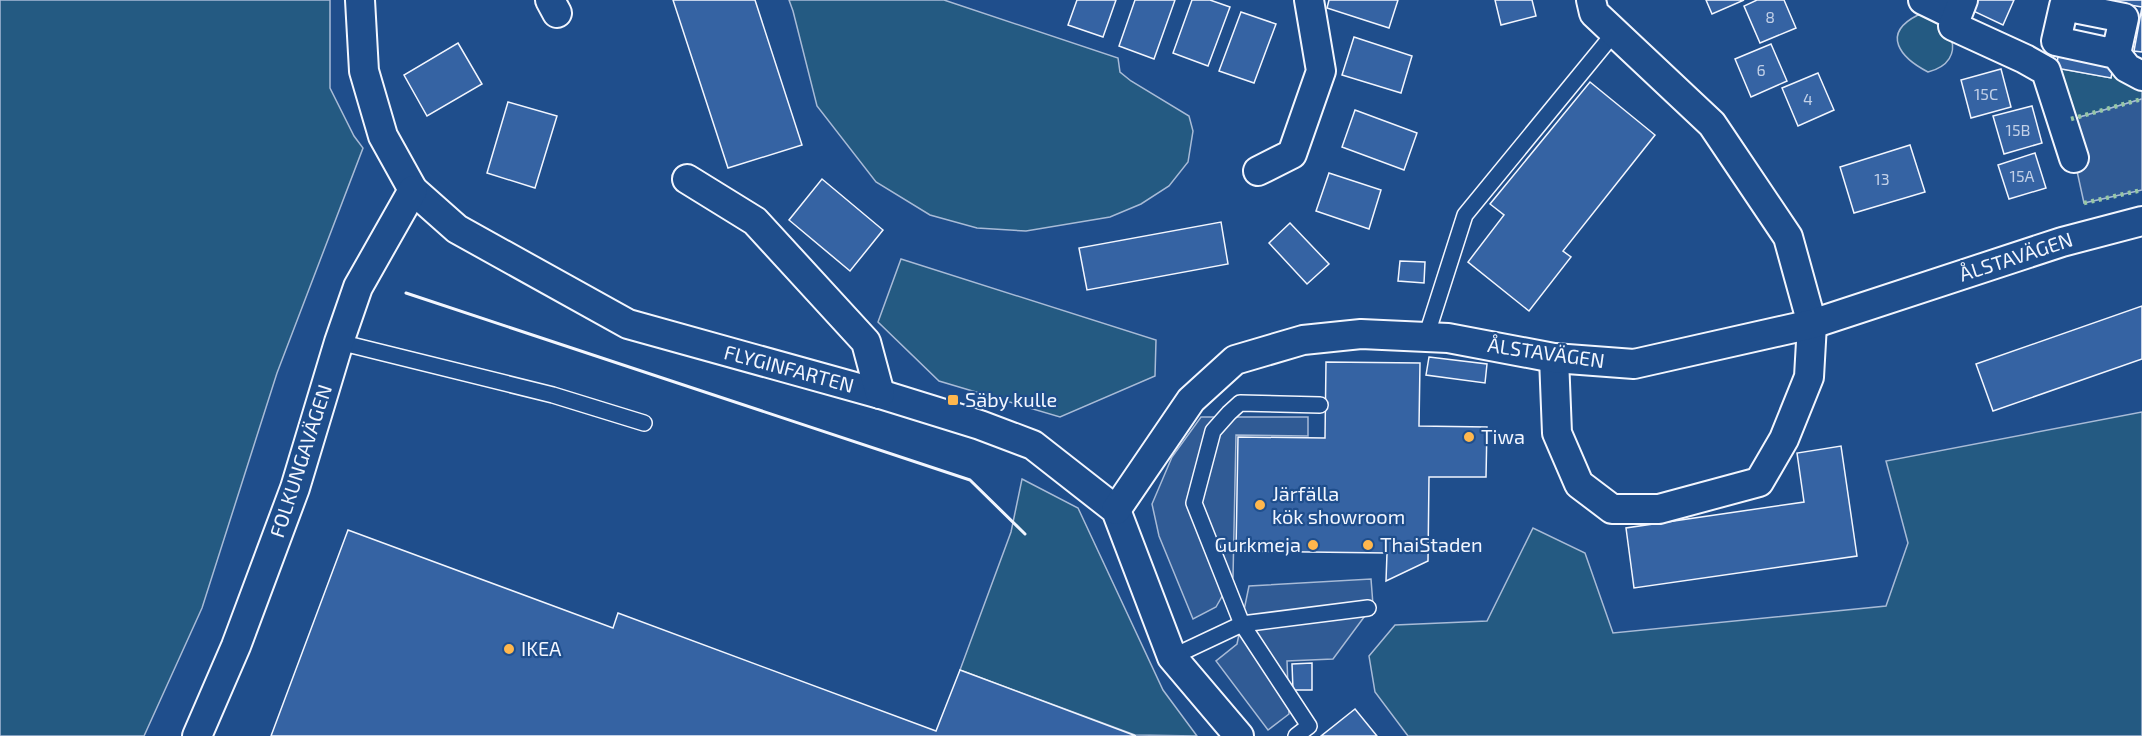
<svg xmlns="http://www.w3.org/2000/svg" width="2142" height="736" viewBox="0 0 2142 736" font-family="'Exo 2',sans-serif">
  <rect width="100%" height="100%" fill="#1f4e8c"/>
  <g fill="#245a82" stroke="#a8bbd7" stroke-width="1.5">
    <polygon points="0,0 330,0 330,88 354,136 363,148 277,373 202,608 144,736 0,736"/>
    <polygon points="789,0 944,0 1118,58 1120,72 1131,81 1189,116 1193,131 1188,162 1169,186 1141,204 1110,217 1026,231 977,228 930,215 876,182 817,106 793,11"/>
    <path d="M1918,15C1951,16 1971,61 1928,72C1901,58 1880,34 1918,15Z"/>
    <polygon points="2114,64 2142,81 2142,99 2066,121 2056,68 2111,78"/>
    <polygon points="901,259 1156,340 1155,376 1060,417 939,381 878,322"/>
    <polygon points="2142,412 2142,736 1408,736 1375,692 1369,656 1395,625 1487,621 1533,528 1585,553 1613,633 1886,606 1908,543 1886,461"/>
    <polygon points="1022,479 1078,508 1163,690 1197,736 1135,735 960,670 1011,532"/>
  </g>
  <g fill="#305b95" stroke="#a8bbd7" stroke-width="1.5">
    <polygon points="2142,99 2142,190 2084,203 2066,121"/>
    <polygon points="1201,417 1308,417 1308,436 1236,435 1233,577 1216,607 1193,619 1159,536 1152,504 1172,457"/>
    <polygon points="1371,579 1373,605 1333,659 1287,661 1289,714 1268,730 1216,661 1237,644 1249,586"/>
  </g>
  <g fill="#3563a3" stroke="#f2f6ff" stroke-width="1.5">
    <polygon points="673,0 755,0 802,145 728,168"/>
    <polygon points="1077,0 1116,0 1103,37 1068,25"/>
    <polygon points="1135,0 1175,0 1154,59 1119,46"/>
    <polygon points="1192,0 1210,0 1230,7 1208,66 1173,53"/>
    <polygon points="1329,0 1398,0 1389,28 1327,8"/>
    <polygon points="1495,0 1532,0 1536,16 1501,25"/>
    <polygon points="1706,0 1744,0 1712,14"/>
    <polygon points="1757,0 1784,0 1796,28 1760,43 1744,6"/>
    <polygon points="1973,0 2014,0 2003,25 1969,9"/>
    <polygon points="2100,0 2142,0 2142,52 2134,51 2142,7"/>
    <polygon points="1241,12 1276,24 1254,83 1219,71"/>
    <polygon points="1354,37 1412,56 1401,93 1342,75"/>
    <polygon points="458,43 482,84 427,116 404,75"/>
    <polygon points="1771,44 1787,81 1751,97 1735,59"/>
    <polygon points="2060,46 2115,56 2111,78 2056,68"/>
    <polygon points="2001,69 2011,107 1971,118 1961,80"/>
    <polygon points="1818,73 1834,110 1798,126 1782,88"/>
    <polygon points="1590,82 1655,135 1563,251 1571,257 1529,311 1468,262 1504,215 1490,204"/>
    <polygon points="508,102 557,116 535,188 487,173"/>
    <polygon points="2032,106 2042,143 2004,154 1993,116"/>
    <polygon points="1355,110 1417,133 1404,170 1342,147"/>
    <polygon points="1910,145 1925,192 1854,213 1840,167"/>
    <polygon points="2035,153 2046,188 2009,199 1998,165"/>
    <polygon points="1329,173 1381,190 1369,229 1316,211"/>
    <polygon points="822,179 883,230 850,271 789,220"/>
    <polygon points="1221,222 1228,264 1087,290 1079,248"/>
    <polygon points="1290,223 1329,264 1307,284 1269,243"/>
    <polygon points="1400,261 1425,262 1424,283 1398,281"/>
    <polygon points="2142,306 2142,359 1993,411 1976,364"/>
    <polygon points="1429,357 1487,364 1485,383 1426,375"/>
    <polygon points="1326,362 1420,363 1419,426 1487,427 1486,477 1429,477 1428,561 1386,581 1387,553 1236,551 1238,437 1325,438"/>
    <polygon points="1841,446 1857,556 1634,588 1626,528 1804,502 1797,453"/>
    <polygon points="348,530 613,628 618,613 936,731 960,670 1136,736 271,736"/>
    <polygon points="1312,663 1312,690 1293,690 1292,664"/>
    <polygon points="1355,709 1377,736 1321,736"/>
  </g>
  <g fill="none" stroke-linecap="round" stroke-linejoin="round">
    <g stroke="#f2f6ff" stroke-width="18">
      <g id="lane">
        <polyline points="1426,337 1465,215 1615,32"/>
        <polyline points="339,342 553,395 644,423"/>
        <polyline points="1172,657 1242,624 1368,608"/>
        <polyline points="1296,736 1309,726 1242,624 1194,503 1213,431 1229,413 1240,403 1320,405"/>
      </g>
    </g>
    <g stroke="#f2f6ff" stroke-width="32">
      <g id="street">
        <polyline points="360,0 364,71 383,136 413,190 457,229 628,324 880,394 980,425 1033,445 1116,510 1172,657 1239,736"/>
        <polyline points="550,0 557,13"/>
        <polyline points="1923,0 1956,16"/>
        <polyline points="1963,0 1953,26 2025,59 2046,71 2074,158"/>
        <polyline points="2116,54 2124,18 2064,6 2056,41 2116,54 2127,68 2142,76"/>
        <polyline points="1258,171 1292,154 1321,71 1309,0"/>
        <polyline points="687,179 755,221 866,342 880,394"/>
        <polyline points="1554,358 1557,433 1579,484 1612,509 1659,509 1759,482 1784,439 1809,377 1812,324 1788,237 1712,124 1594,13 1591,0"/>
        <polyline points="1116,510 1191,400 1235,360 1303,340 1361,334 1448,338 1554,358 1634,364 1812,324 2062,242 2142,221"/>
        <polyline points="197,736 236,646 295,488 339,342 358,287 413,190"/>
      </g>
    </g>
    <use href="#lane" stroke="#1f4e8c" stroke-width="15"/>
    <use href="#street" stroke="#1f4e8c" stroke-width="28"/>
    <g stroke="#97c8a6" stroke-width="4.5" stroke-dasharray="3 4.5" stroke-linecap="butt">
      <polyline points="2071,119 2142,99"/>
      <polyline points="2084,203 2142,190"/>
    </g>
    <polyline stroke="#f2f6ff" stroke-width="3" points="406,293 970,480 1025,534"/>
  </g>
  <g fill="#ffb74d" stroke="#1f4e8c" stroke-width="2">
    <rect x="947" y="394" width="12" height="12" rx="3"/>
    <circle cx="1469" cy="437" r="6"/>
    <circle cx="1260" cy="505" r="6"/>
    <circle cx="1313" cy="545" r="6"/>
    <circle cx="1368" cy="545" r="6"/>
    <circle cx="509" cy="649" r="6"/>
  </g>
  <g text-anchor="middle" stroke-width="4.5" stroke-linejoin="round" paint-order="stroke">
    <g font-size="16" fill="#c3d1e8">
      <text x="1770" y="23">8</text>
      <text x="1761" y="76">6</text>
      <text x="1986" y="100">15C</text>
      <text x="1808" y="105">4</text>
      <text x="2018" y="136">15B</text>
      <text x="2022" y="182">15A</text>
      <text x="1882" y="185">13</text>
    </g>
    <g font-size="20" fill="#f2f6ff" stroke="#1f4e8c">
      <text transform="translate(2016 257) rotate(-18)" y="7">ÅLSTAVÄGEN</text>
      <text transform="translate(1546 353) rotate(8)" y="7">ÅLSTAVÄGEN</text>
      <text transform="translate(789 369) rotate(15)" y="7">FLYGINFARTEN</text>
      <text transform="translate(301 461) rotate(-72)" y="7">FOLKUNGAVÄGEN</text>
    </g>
    <g font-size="20" fill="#f2f6ff" stroke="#1f4e8c" text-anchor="start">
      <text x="965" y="407">Säby kulle</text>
      <text x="1481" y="444">Tiwa</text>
      <text x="1272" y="501">Järfälla<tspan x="1272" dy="23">kök showroom</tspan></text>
      <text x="1301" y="552" text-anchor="end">Gurkmeja</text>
      <text x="1380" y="552">ThaiStaden</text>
      <text x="521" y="656">IKEA</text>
    </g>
  </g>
</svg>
